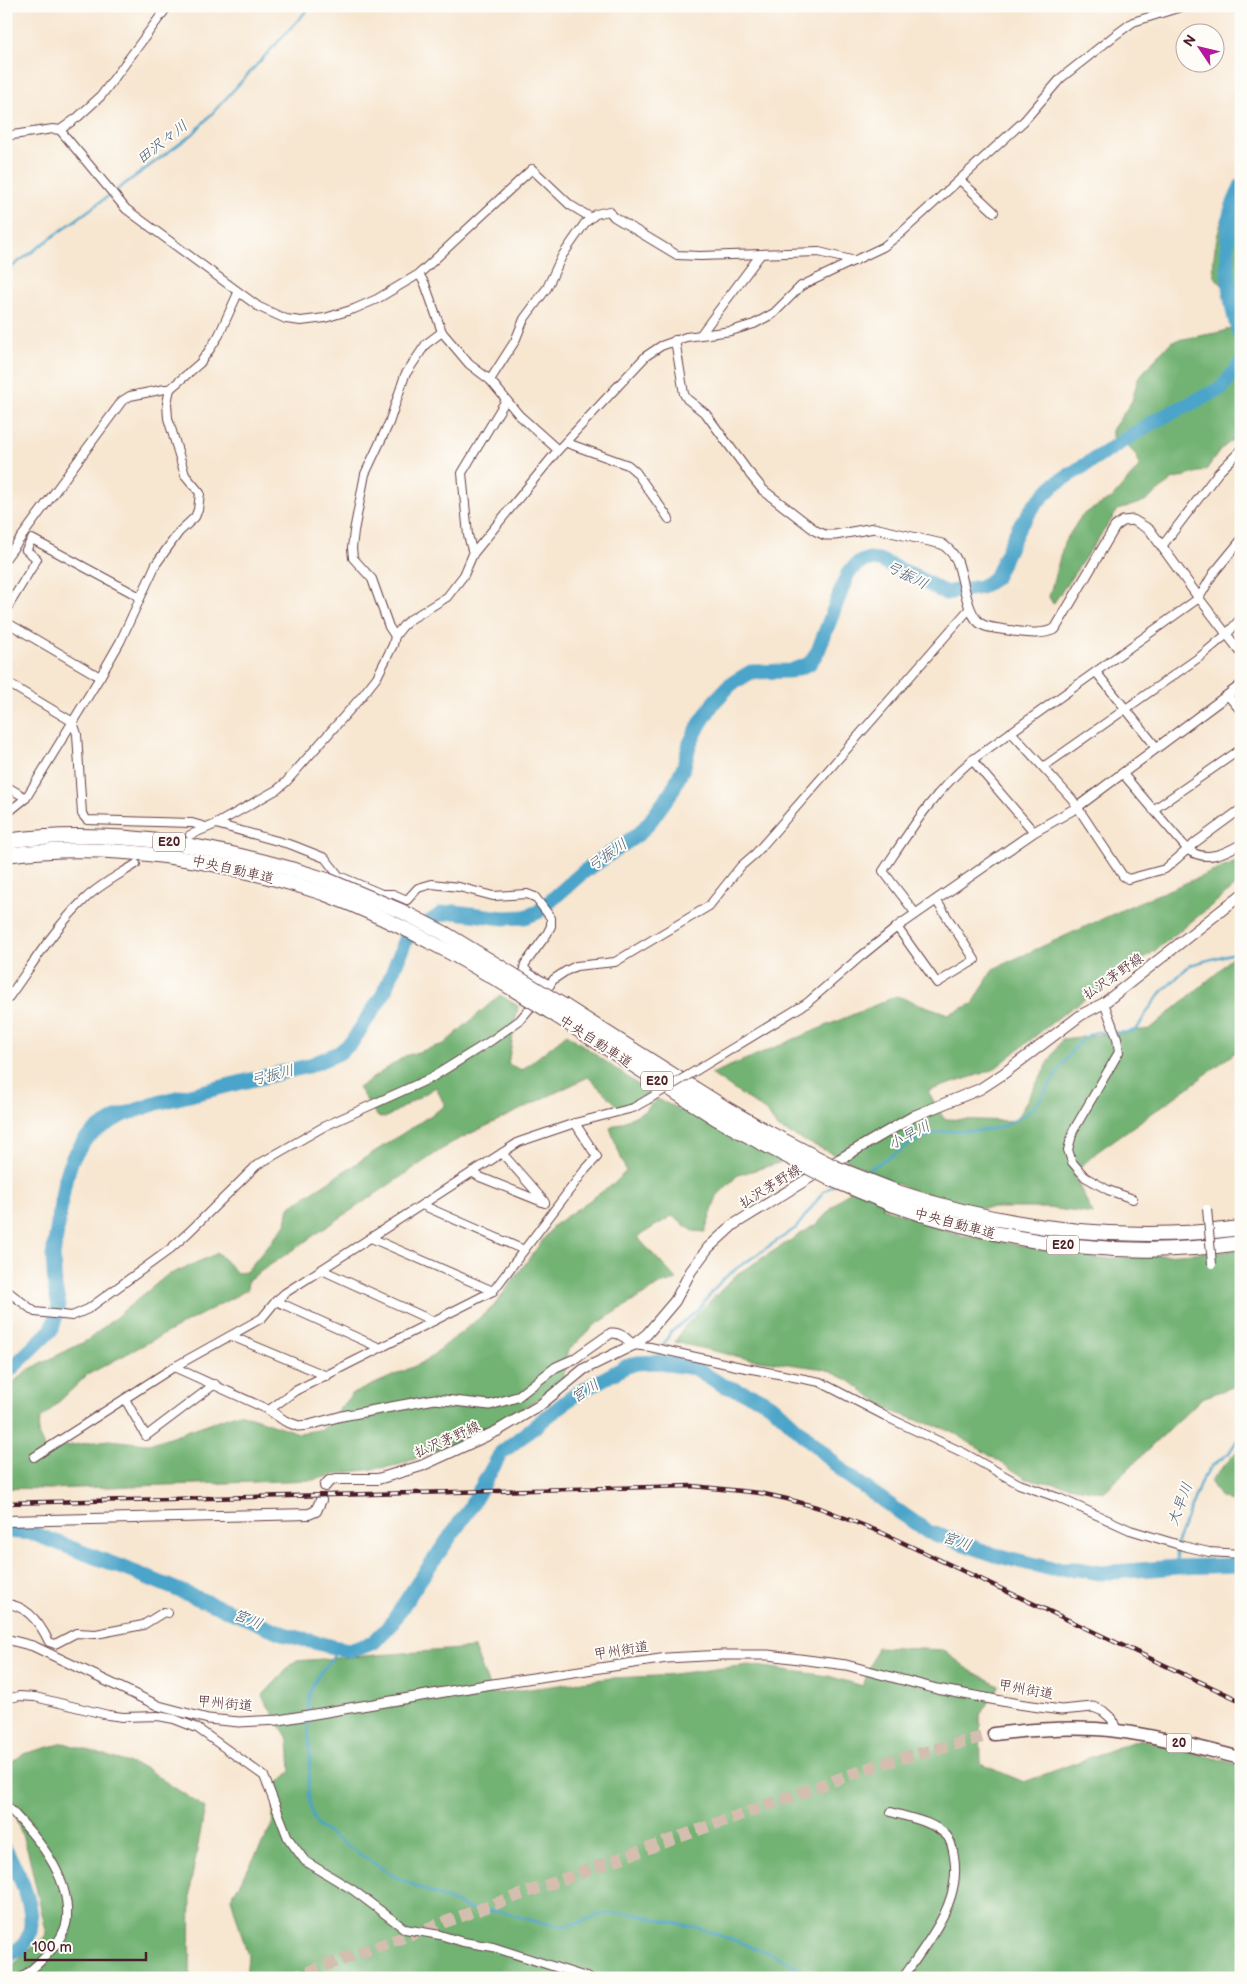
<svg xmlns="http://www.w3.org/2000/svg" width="1247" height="1984" viewBox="0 0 1247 1984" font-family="'Balsamiq Sans','Klee One',sans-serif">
  <rect width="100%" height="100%" fill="#fdfcf7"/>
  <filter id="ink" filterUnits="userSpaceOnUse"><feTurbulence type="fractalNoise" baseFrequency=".02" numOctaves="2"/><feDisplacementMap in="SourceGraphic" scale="10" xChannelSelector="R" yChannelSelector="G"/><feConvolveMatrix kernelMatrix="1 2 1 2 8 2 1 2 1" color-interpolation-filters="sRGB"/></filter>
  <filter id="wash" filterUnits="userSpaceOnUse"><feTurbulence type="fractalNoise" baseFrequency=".0096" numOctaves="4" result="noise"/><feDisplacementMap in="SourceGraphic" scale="20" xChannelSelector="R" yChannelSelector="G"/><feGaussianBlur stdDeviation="1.12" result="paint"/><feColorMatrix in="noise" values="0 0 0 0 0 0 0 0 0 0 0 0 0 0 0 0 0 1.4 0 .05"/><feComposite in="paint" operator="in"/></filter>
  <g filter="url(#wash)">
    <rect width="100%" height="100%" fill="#f7e6d0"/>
    <g fill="#72b273" stroke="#5e684f">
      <path d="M1241,190V310C1239,305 1237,300 1234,296C1228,288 1216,283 1214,273C1211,253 1223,200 1241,190Z"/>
      <path d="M1241,321V434L1221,449L1206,470L1172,480L1146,501L1118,510L1053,604L1049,597L1064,543L1082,515L1112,498L1139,467C1138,450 1125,445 1112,438V430L1132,401L1138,378L1172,341L1221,332L1236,326Z"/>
      <polygon points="1241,860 1241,882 1143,960 1064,1013 993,1070 928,1091 944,1119 1015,1121 1062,1039 1150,1029 1218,972 1241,946 1241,1048 1189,1087 1097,1152 1073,1174 1093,1214 1048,1208 978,1208 911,1190 895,1183 882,1207 960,1235 1099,1259 1241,1250 1241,1384 1202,1398 1104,1492 1027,1479 951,1431 893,1412 848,1380 825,1369 744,1358 675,1342 685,1326 737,1274 818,1223 841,1198 872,1172 777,1128 768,1113 711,1074 897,996 948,1014 973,1004 993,969 1137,903"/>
      <polygon points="500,995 518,1006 508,1064 522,1070 567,1034 651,1094 620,1108 588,1077 451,1143 248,1280 247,1290 87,1375 40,1420 38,1434 45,1449 108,1440 149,1444 239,1413 299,1433 322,1429 352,1394 424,1362 493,1307 554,1225 616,1182 626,1171 610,1128 643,1112 657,1099 789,1160 738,1175 717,1196 705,1232 693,1231 672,1216 637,1237 677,1280 659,1285 595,1325 567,1352 563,1382 493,1429 396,1466 343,1473 313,1480 48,1489 6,1488 6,1388 28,1370 88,1340 166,1276 218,1253 237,1273 246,1272 286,1224 289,1207 445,1106 436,1087 385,1118 378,1117 358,1088 405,1056 444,1044"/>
      <polygon points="1241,1447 1241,1506 1221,1498 1210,1481"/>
      <polygon points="877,1647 943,1650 971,1671 999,1685 980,1715 981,1764 1024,1782 1140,1739 1241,1765 1241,1978 246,1978 248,1956 231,1898 272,1827 276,1785 291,1771 289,1740 262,1696 295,1661 474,1648 492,1694 611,1678 656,1676 749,1665 828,1676 863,1686"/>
      <polygon points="64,1743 145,1768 205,1808 191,1882 190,1978 6,1978 6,1971 47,1935 28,1852 6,1790 6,1767 23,1754"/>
    </g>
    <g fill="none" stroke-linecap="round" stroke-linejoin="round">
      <g stroke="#4ca4c9" stroke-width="2.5">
        <polyline points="6,271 193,134 311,6"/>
        <path d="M863,1172C888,1160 913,1138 941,1132C951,1130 961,1131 971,1131C996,1131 1015,1123 1034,1107C1049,1094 1078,1022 1104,1033L1130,1032L1137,1029L1148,1010L1162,992L1190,965L1241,951"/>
        <polyline points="655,1362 670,1333 698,1310 721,1281 737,1268 796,1228 824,1191 833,1186"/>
        <polyline points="1177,1567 1177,1542 1202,1479 1212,1466 1229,1453 1241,1434"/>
        <path d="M308,1712C309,1703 309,1693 313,1685C319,1671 333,1663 337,1648"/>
        <polyline points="308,1718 310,1759 308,1792 313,1818 318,1826 332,1836 395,1877 472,1910 503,1912 541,1923 562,1926 578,1923 599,1915 619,1913 634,1914 699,1928 772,1954 794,1965 812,1978"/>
      </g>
      <g stroke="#4ca4c9" stroke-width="15">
        <path d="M1241,186C1238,195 1232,205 1230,215C1225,248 1228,306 1241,337"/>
        <polyline points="6,1374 52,1329 59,1305 55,1288 53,1256 64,1185 72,1159 84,1141 95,1131 120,1116 157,1103 308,1066 339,1053 352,1042 384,993 406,939 441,914 454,912 504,918 525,917 538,912 582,873 640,833 651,820 672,791 684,766 690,743 700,724 714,702 731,684 751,672 790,671 809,664 818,651 848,573 858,563 869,559 879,560 917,577 945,593 981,587 995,578 1019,527 1036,503 1055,484 1153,422 1222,388 1241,363"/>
        <polyline points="6,1531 32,1533 134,1572 287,1635 337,1648 349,1650 359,1648 374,1642 391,1624 417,1584 468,1511 501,1453 572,1397 585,1389 625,1367 637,1363 655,1362 695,1368 722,1385 758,1397 774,1407 847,1475 928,1532 953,1540 995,1555 1052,1569 1078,1569 1100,1573 1177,1567 1241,1565"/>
        <path d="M6,1851C19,1873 42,1918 25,1943C21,1949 12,1953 6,1957"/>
      </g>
    </g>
  </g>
  <g filter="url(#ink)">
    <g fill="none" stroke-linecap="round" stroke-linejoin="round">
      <polyline stroke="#d4beaf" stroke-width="12" stroke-dasharray="12 6" stroke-linecap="butt" points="291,1978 880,1764 994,1734"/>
      <g stroke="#643d44" stroke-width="10">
        <g id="minor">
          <polyline points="60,130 78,117 101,96 168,6"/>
          <polyline points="6,136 53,129 60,130 126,209 259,307 286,319 301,321 325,318 354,309 377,299 419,274 532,169 570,205 590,217"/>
          <polyline points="960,180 994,212"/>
          <polyline points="419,274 425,284 442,332 469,364 490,380 519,415 558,450"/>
          <polyline points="701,334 761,254"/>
          <polyline points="675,340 684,394 687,399 706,414 750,474"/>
          <polyline points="490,380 515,341 524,319 547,288 562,256 585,223 596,214 609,211 614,217 677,255 700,256 819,252 855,261"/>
          <polyline points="567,443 628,465 636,472 669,519"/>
          <polyline points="1163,545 1218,473 1241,450"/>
          <polyline points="473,554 468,535 462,473 506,400"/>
          <polyline points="6,558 122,401 130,396 165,389 170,389"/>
          <polyline points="1199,598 1241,653"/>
          <polyline points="6,610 37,559 26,550 32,539 140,597"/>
          <polyline points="6,622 100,677"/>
          <polyline points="395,636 389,627 372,579 353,558 352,548 354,531 365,474 389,423 405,375 426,344 442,332"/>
          <polyline points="1096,672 1157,748"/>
          <polyline points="6,682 73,722 77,734 82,814 87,820 192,823 206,827"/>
          <polyline points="1228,696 1241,711"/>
          <polyline points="1011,732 1072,799 1123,876 1128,879 1165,869 1196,842 1241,809"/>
          <polyline points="972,760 1034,832"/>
          <polyline points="1043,767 1201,656 1227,634 1241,618"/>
          <path d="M1123,774L1188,850C1206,862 1223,854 1241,844"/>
          <polyline points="6,786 26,798"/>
          <polyline points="1153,810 1241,749"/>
          <polyline points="6,814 26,798 100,677 120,642 156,564 179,532 195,517 198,510 200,493 185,475 168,418 167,403 170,389 200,363 210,349 219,335 238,293"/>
          <polyline points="216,824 292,845 325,858 339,876 382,894 393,894 407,900 418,888 432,884 459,887 493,896 527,894 535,897 551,918 551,926 547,934 525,964 524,968 530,974 550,985"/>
          <polyline points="190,835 216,824 278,789 286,782 362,696 377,677 393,645 395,636 403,626 411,619 447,597 464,575 473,554 558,450 646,356 661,346 686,337 731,331 754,324 774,313 801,286 883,247 901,233 1024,121 1061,78 1114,36 1133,22 1184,6"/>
          <path d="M916,914L883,871C911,829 933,793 972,760L1199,598L1213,574L1241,540"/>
          <path d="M6,1001C31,967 54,928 85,899C99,885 119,875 136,864"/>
          <polyline points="1104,1003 1117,1038 1119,1052 1073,1131 1068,1150 1072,1162 1085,1177 1108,1190 1133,1199"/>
          <polyline points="697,1070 807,1003 860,957 897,927 937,983 975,960 936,900"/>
          <polyline points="502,1153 544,1201"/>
          <polyline points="472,1172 480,1177 545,1203"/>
          <polyline points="422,1205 524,1250"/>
          <polyline points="371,1238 493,1291"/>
          <polyline points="322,1270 433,1321"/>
          <polyline points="6,1290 35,1312 72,1316 88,1309 169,1250 189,1232 257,1165 325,1126 431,1078 492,1040 520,1020 554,979 566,971 576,966 615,962 709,906 741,866 756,853 970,608"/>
          <polyline points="276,1301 380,1348"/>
          <polyline points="231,1336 327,1376"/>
          <polyline points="633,1345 650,1347 741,1367 820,1382 891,1419 964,1453 1019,1484 1059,1498 1130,1530 1183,1546 1209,1552 1241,1554"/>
          <polyline points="174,1367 269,1410 295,1391 493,1291 584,1171 597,1157 575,1123"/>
          <polyline points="125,1399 146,1436 215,1384"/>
          <polyline points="34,1457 174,1367 262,1318 276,1301 285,1293 519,1142 575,1123 633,1108 647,1100"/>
          <path d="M6,1604C27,1605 41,1625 49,1642L55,1644L76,1633L96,1634L143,1625L164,1612L168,1613"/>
          <polyline points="6,1699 19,1696 35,1697 108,1715 123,1717 158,1716 174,1719 197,1728 264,1776 288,1838 305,1861 353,1890 405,1929 440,1935 463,1942 493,1947 589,1978"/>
          <path d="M6,1805C34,1834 70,1873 67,1918C66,1940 38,1965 21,1978"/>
          <path d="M891,1812C909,1818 933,1821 947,1836C952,1842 953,1850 954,1857C962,1903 926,1943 903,1978"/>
        </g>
      </g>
      <g stroke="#643d44" stroke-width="11">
        <g id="tertiary">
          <path d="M750,474L763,490L816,531L825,535H835L874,528L942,544C949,549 954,554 957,561C964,578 966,617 983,625C992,629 1004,629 1013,631C1029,633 1041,635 1055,629L1115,527L1123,521L1133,520L1150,530L1199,598"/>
          <polyline points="897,927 1034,832 1076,808 1241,685"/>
          <path d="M269,1410L285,1421L298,1426L309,1425L342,1416L435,1399L490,1405L517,1397L556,1367L574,1359L611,1333C620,1332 627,1339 633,1345"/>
          <polyline points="6,1639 33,1646 159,1706 208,1719 239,1722 279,1720 486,1685 667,1658 723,1655 768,1655 846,1665 937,1689 1018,1704 1061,1710 1093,1707 1103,1711 1112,1719 1116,1730"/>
        </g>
      </g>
      <g stroke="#643d44" stroke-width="12">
        <g id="secondary">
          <polyline points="325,1486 329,1481 336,1479 378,1479 421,1466 497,1431 539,1406 584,1369 633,1345 647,1334 675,1301 691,1271 708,1248 733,1225 840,1159 914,1116 980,1089 1003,1074 1081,1015 1104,1003 1241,895"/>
          <polyline points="6,1521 309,1514 316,1511 321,1500"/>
        </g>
      </g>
      <g stroke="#643d44" stroke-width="15">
        <path id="trunk" d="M994,1734C1035,1729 1076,1726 1117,1731C1159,1736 1200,1748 1241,1758"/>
      </g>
      <g stroke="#643d44" stroke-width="16">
        <g id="motorway">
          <path d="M6,841C114,826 224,847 327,880"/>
          <path d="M6,855C114,841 220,860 323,893"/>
          <polyline points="564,1006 725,1108 767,1132"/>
          <polyline points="557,1016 716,1118 760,1142"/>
          <path d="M897,1192C1008,1229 1124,1243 1241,1228"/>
          <path d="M891,1204C1003,1243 1122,1260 1241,1243"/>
        </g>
      </g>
      <use href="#minor" stroke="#fff" stroke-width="8"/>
      <use href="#tertiary" stroke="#fff" stroke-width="9"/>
      <use href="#secondary" stroke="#fff" stroke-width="10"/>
      <use href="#trunk" stroke="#fff" stroke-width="12"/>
      <use href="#motorway" stroke="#fff" stroke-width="14"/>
      <g stroke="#4a1f2b" stroke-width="4.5">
        <polyline id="rail" points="6,1503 693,1486 760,1493 787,1499 820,1508 880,1532 1241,1701"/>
      </g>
      <use href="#rail" stroke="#fdfcf7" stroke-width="2.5" stroke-dasharray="8" stroke-linecap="butt"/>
      <g stroke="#643d44" stroke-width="10" stroke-linecap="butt">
        <g id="minor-bridge">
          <polyline points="647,1100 697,1070"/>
          <polyline points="1207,1209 1212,1264"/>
        </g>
      </g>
      <g stroke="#643d44" stroke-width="16" stroke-linecap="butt">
        <g id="motorway-bridge">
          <polyline points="327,880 401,911 444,933 564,1006"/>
          <path d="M323,893C408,925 480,968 557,1016"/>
          <polyline points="767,1132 836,1168 897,1192"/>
          <polyline points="760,1142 831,1179 891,1204"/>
        </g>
      </g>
      <use href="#minor-bridge" stroke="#fff" stroke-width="8"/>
      <use href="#motorway-bridge" stroke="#fff" stroke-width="14"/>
    </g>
  </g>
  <g text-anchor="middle" stroke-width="4" stroke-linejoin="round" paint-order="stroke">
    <g fill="#fdfcf7" stroke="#806168" stroke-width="1">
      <rect x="153" y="832.5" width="32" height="19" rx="4"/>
      <rect x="641" y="1071.5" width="32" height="19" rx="4"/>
      <rect x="1047" y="1235.5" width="32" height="19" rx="4"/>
      <rect x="1166.5" y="1733.5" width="25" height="19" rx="4"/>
    </g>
    <g font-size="12" font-weight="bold" fill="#4a1f2b">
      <text x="169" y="846">E20</text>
      <text x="657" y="1085">E20</text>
      <text x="1063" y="1249">E20</text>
      <text x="1179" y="1747">20</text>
    </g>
    <g font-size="14" fill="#4a1f2b" stroke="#fdfcf7">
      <text transform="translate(233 869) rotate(13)" y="5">中央自動車道</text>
      <text transform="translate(1113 976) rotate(-35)" y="5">払沢茅野線</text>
      <text transform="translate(596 1041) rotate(33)" y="5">中央自動車道</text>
      <text transform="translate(770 1186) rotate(-32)" y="5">払沢茅野線</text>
      <text transform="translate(955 1223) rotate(15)" y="5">中央自動車道</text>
      <text transform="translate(447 1439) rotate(-24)" y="5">払沢茅野線</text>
      <text transform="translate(621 1650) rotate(-9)" y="5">甲州街道</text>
      <text transform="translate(1026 1689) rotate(10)" y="5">甲州街道</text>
      <text transform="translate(225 1703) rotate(5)" y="5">甲州街道</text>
    </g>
    <g font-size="15" font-style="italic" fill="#4b5b72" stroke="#fdfcf7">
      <text transform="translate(162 142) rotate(-38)" y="5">田沢々川</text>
      <text transform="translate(907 575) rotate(27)" y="5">弓振川</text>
      <text transform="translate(607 855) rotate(-35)" y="5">弓振川</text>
      <text transform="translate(272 1075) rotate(-14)" y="5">弓振川</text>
      <text transform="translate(909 1135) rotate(-27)" y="5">小早川</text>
      <text transform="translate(585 1391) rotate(-33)" y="5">宮川</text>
      <text transform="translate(1180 1504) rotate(-69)" y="5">大早川</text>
      <text transform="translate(957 1541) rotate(18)" y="5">宮川</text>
      <text transform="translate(248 1619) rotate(22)" y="5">宮川</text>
    </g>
  </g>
  <rect width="1247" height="1984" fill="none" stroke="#fdfcf7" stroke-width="25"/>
  <g transform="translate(1200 48) rotate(305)"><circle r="24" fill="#fdfcf7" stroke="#b5a4a5"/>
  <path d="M0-4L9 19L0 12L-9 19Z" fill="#b5179e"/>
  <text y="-8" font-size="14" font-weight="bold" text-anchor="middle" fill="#4a1f2b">N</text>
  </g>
  <path d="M25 1952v8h121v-8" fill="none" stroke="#4a1f2b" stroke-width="2.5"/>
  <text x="32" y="1952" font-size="15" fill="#4a1f2b" stroke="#fdfcf7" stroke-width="4" paint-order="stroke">100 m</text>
</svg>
